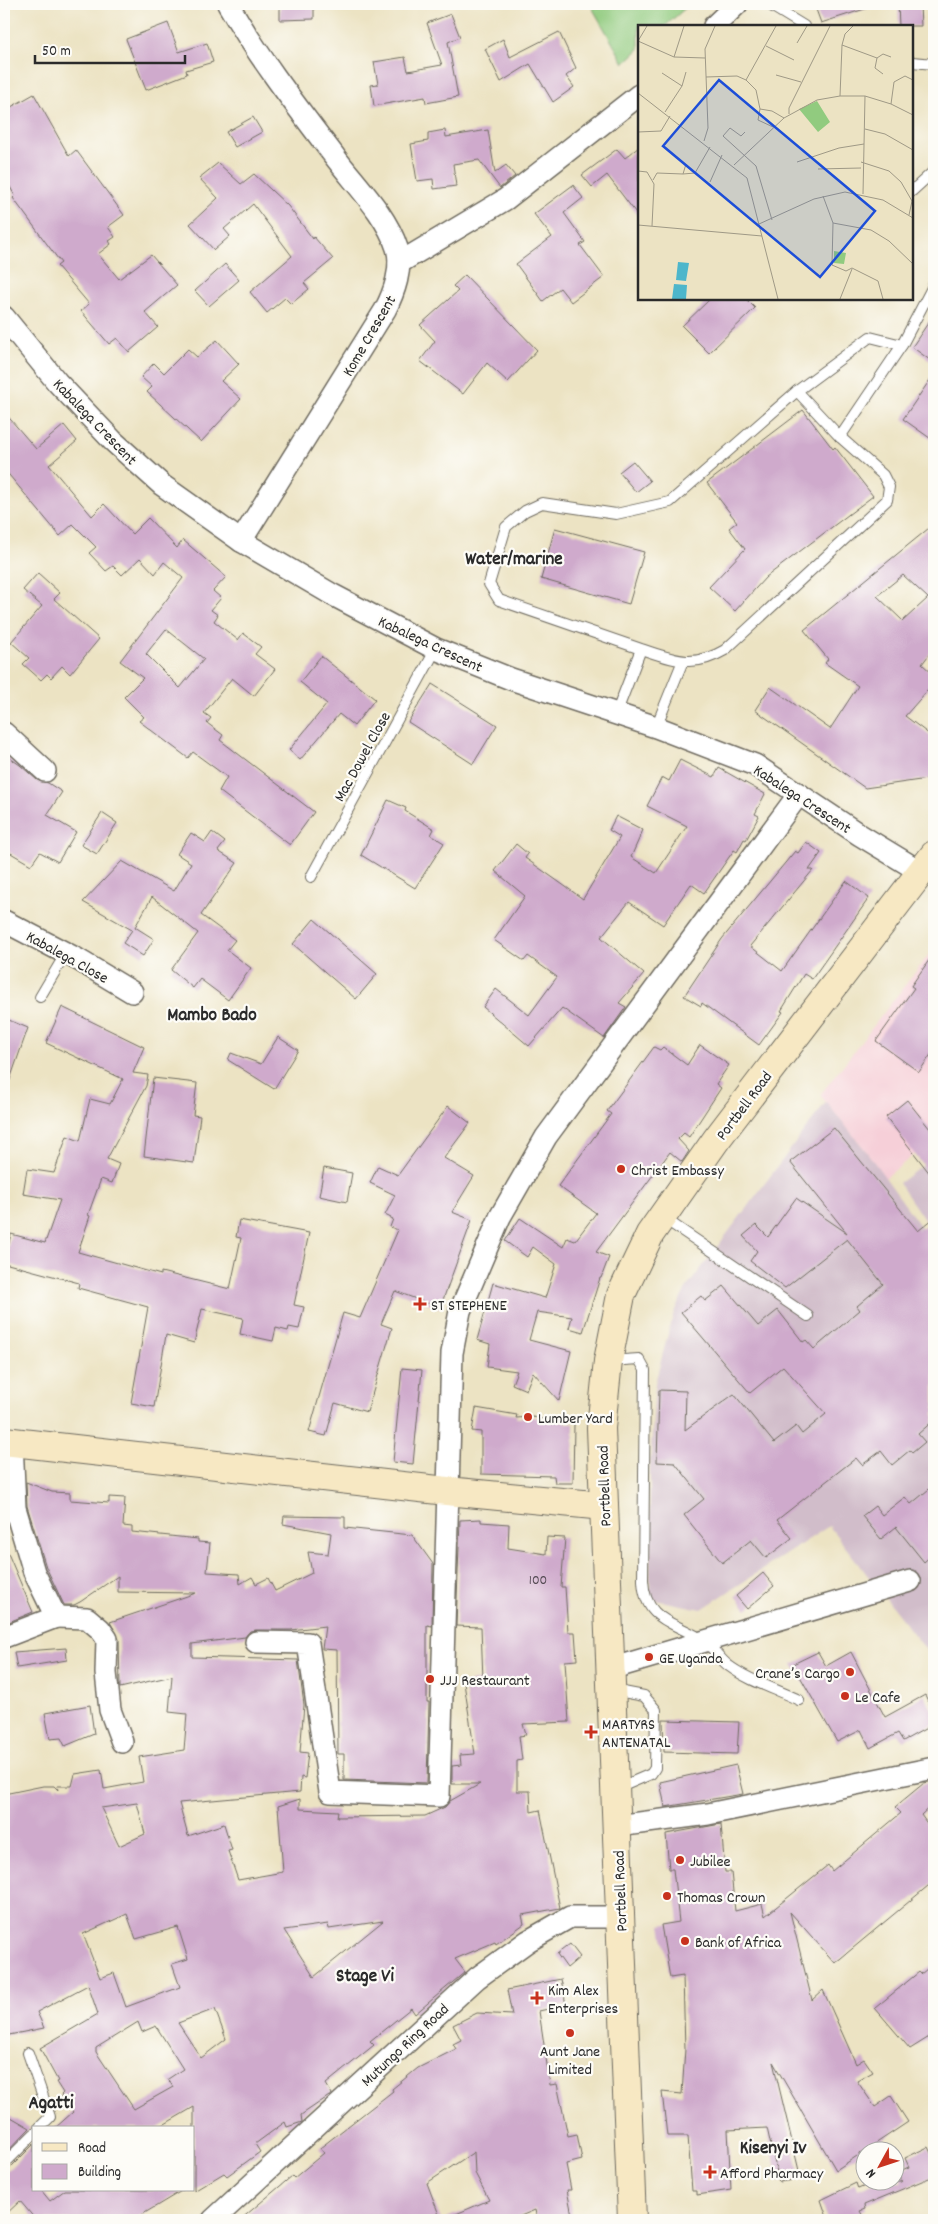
<svg xmlns="http://www.w3.org/2000/svg" width="938" height="2224" viewBox="0 0 938 2224" font-family="Dekko,sans-serif">
  <rect width="100%" height="100%" fill="#fdfcf7"/>
  <filter id="ink" filterUnits="userSpaceOnUse"><feTurbulence type="fractalNoise" baseFrequency=".02" numOctaves="2"/><feDisplacementMap in="SourceGraphic" scale="10" xChannelSelector="R" yChannelSelector="G"/><feConvolveMatrix kernelMatrix="1 2 1 2 8 2 1 2 1" color-interpolation-filters="sRGB"/></filter>
  <filter id="wash" filterUnits="userSpaceOnUse"><feTurbulence type="fractalNoise" baseFrequency=".0096" numOctaves="4" result="noise"/><feDisplacementMap in="SourceGraphic" scale="20" xChannelSelector="R" yChannelSelector="G"/><feGaussianBlur stdDeviation="1.12" result="paint"/><feColorMatrix in="noise" values="0 0 0 0 0 0 0 0 0 0 0 0 0 0 0 0 0 1.4 0 .05"/><feComposite in="paint" operator="in"/></filter>
  <g filter="url(#wash)">
    <rect width="100%" height="100%" fill="#ece3c3"/>
    <polygon fill="#f6cfd8" points="934,948 934,1139 885,1178 866,1151 820,1095"/>
    <g fill="#d1bdca">
      <polygon points="826,1102 866,1151 934,1245 934,1660 829,1526 702,1609 650,1599 650,1468 655,1383 674,1312 687,1287"/>
      <polygon points="934,1157 934,1234 899,1183"/>
    </g>
    <polygon fill="#91cb7f" stroke="#5e7b55" points="590,4 690,4 665,26 639,26 639,49 624,63"/>
    <g id="blocks">
      <g fill="#cfaacc" fill-rule="evenodd">
        <polygon points="280,4 314,4 314,19 280,20"/>
        <polygon points="814,4 871,4 871,7 821,23"/>
        <polygon points="898,4 920,4 921,26 899,26"/>
        <polygon points="451,14 460,37 448,42 458,97 426,103 425,97 374,106 371,85 378,84 374,62 405,57 408,71 442,65 427,23"/>
        <polygon points="168,23 179,52 207,43 213,62 186,70 187,74 146,90 126,39"/>
        <polygon points="559,32 576,68 566,76 574,87 553,102 530,64 501,82 485,49 503,39 510,57"/>
        <polygon points="34,94 69,156 76,150 124,215 108,227 115,237 109,241 111,244 98,254 119,279 151,255 177,285 145,312 158,327 129,352 117,338 109,344 81,311 89,304 57,266 61,263 13,198 15,196 4,176 4,111"/>
        <polygon points="253,117 262,132 235,147 226,132"/>
        <polygon points="445,130 446,137 488,130 495,173 506,165 515,176 500,188 479,160 453,164 456,186 434,189 433,179 417,181 411,144 428,141 428,133"/>
        <polygon points="639,147 639,217 607,175 592,187 582,175 617,149 625,158"/>
        <polygon points="218,163 241,184 254,174 288,206 313,239 314,237 333,259 304,283 309,289 291,304 285,298 267,313 250,292 292,256 253,204 224,229 230,236 214,250 190,224 218,198 199,178"/>
        <polygon points="573,185 583,198 564,213 585,242 580,245 604,277 571,302 560,288 543,301 516,264 552,237 534,214"/>
        <polygon points="225,264 239,280 209,306 195,291"/>
        <polygon points="465,275 537,350 508,382 487,363 463,394 420,361 435,341 420,325 458,291 453,286"/>
        <polygon points="710,299 746,299 755,308 709,353 682,326"/>
        <polygon points="934,314 934,363 912,347"/>
        <polygon points="217,340 239,364 221,381 241,399 201,442 147,392 152,387 141,377 154,363 164,373 188,349 197,357"/>
        <polygon points="934,374 934,441 903,419"/>
        <polygon points="803,410 833,449 835,447 873,496 766,577 735,611 709,587 745,549 729,528 737,522 707,483"/>
        <path d="M4,412L36,449L64,425L77,441L49,465L92,516L104,504L132,534L148,518L177,548L183,540L226,577L213,591L221,598L211,610L218,615L214,621L238,640L243,633L261,647L255,654L275,669L254,696L232,678L204,713L211,718L207,723L223,735L220,740L314,812L290,845L219,791L227,777L193,752L188,758L139,721L144,717L124,697L143,678L120,661L183,578L164,562L155,574L140,558L122,575L113,566L106,571L89,553L96,547L73,524L60,536L4,469ZM166,629L204,659L180,688L146,654Z"/>
        <polygon points="633,461 650,481 636,492 619,472"/>
        <path d="M934,524V648L922,664L934,675V683L905,716L934,738V778L865,788L755,710L770,687L830,729L858,686L825,663L828,659L804,630ZM903,575L928,598L903,621L877,596Z"/>
        <polygon points="555,528 644,552 629,604 541,579"/>
        <polygon points="38,573 60,593 54,599 99,639 70,674 62,666 51,678 47,674 41,680 23,664 29,658 11,642 42,606 23,590"/>
        <polygon points="321,656 375,699 354,726 339,714 300,760 289,750 327,704 300,682"/>
        <polygon points="432,684 497,725 473,764 408,722"/>
        <polygon points="4,754 20,765 37,780 48,783 62,792 47,815 76,832 58,862 40,852 31,865 4,849"/>
        <polygon points="680,760 714,777 719,768 765,794 755,814 759,816 746,840 744,839 737,852 734,850 704,893 691,884 663,925 629,902 601,937 644,974 619,1003 626,1007 604,1038 562,1008 529,1046 483,1007 496,989 529,1015 557,977 528,956 524,961 494,940 525,896 495,871 516,844 528,854 525,858 583,899 620,837 609,830 616,816 643,830 631,857 656,873 687,826 647,806 662,777 669,781"/>
        <polygon points="388,800 406,808 405,811 434,829 431,835 444,843 415,888 361,855"/>
        <polygon points="102,813 117,823 97,854 81,845"/>
        <polygon points="212,832 225,842 218,851 237,863 201,915 235,940 227,950 251,968 228,1000 200,979 193,988 171,970 198,933 152,897 135,927 154,939 143,956 123,943 132,930 83,902 122,861 174,891 191,863 177,854 191,833 205,842"/>
        <polygon points="806,842 821,853 809,870 813,870 750,946 782,971 846,881 869,898 812,979 804,974 781,1011 783,1012 759,1045 702,1003 701,1006 684,996 722,939 795,851 798,853"/>
        <polygon points="314,919 377,974 356,999 293,944"/>
        <polygon points="934,953 934,1050 919,1072 876,1041 914,988 911,986"/>
        <polygon points="62,1007 144,1047 133,1073 148,1075 146,1086 107,1159 119,1164 112,1183 101,1179 88,1215 90,1216 78,1252 161,1275 161,1272 230,1289 241,1238 236,1237 239,1220 309,1233 294,1305 304,1307 299,1329 289,1327 288,1331 276,1328 273,1341 240,1334 243,1318 202,1309 194,1343 166,1335 154,1407 131,1403 148,1307 78,1288 79,1283 4,1263 11,1234 45,1243 60,1200 23,1194 27,1169 54,1173 67,1136 80,1141 90,1099 110,1104 123,1079 46,1043"/>
        <polygon points="4,1018 28,1028 6,1091 4,1091"/>
        <polygon points="278,1037 298,1050 274,1089 228,1060 231,1053 261,1064"/>
        <polygon points="700,1045 729,1065 716,1084 721,1088 689,1137 684,1133 678,1139 689,1151 682,1162 670,1152 596,1252 609,1257 601,1278 600,1278 583,1332 569,1328 572,1317 537,1312 529,1340 571,1351 559,1401 533,1372 526,1390 512,1384 517,1371 487,1367 490,1344 477,1340 493,1283 545,1298 556,1264 533,1247 527,1257 505,1241 520,1218 563,1247 567,1238 575,1241 596,1213 558,1186 611,1114 607,1111 654,1047 660,1050 663,1047 687,1065"/>
        <polygon points="153,1078 197,1083 193,1115 200,1116 194,1163 144,1156"/>
        <polygon points="907,1100 934,1134 934,1179 886,1117"/>
        <polygon points="448,1106 470,1123 444,1158 474,1176 452,1212 472,1220 440,1308 395,1291 381,1324 392,1328 367,1412 335,1403 326,1436 309,1432 343,1313 360,1318 398,1230 390,1227 393,1219 385,1215 395,1195 370,1183 378,1166 398,1175"/>
        <polygon points="834,1128 918,1231 934,1218 934,1420 918,1434 925,1442 912,1453 910,1450 892,1465 881,1451 862,1465 856,1458 777,1520 792,1538 766,1558 751,1540 722,1563 684,1515 704,1499 675,1463 657,1462 659,1390 686,1391 685,1430 734,1394 774,1443 796,1426 802,1434 826,1414 783,1366 750,1393 681,1312 701,1296 705,1301 724,1286 758,1326 778,1310 803,1342 806,1340 814,1349 860,1310 857,1306 883,1284 847,1239 785,1288 750,1261 757,1251 743,1236 756,1225 768,1237 796,1198 847,1233 790,1162"/>
        <polygon points="324,1168 352,1173 347,1202 319,1196"/>
        <polygon points="402,1368 422,1370 413,1464 393,1462"/>
        <polygon points="476,1408 517,1415 516,1418 532,1417 574,1424 573,1483 555,1483 554,1476 481,1474 481,1432 472,1431"/>
        <path d="M26,1482L52,1492L70,1493V1500L109,1503V1497L125,1498L123,1526L132,1527V1532L198,1539V1542L210,1543L207,1572L239,1574L240,1584L252,1577L256,1584L268,1578L275,1591L312,1573L308,1552L328,1554L331,1533L283,1524L284,1516L345,1517V1528L412,1535L433,1564L432,1626L427,1625V1702H429L427,1783L344,1780V1754H338L337,1650L322,1649L325,1626L291,1630H256L250,1631L245,1637L192,1644V1657L298,1660L304,1705L300,1752L308,1753L305,1778L301,1777L300,1792L179,1803L188,1836L224,1824L232,1850L228,1851L238,1880L283,1872L278,1806L300,1799V1809L338,1811L337,1817L425,1816L445,1807L450,1801L480,1784H452V1766L461,1765L460,1755L475,1754L464,1683L483,1680L481,1627L456,1626L460,1520L481,1519V1522L509,1524L508,1548L546,1554L547,1537L565,1538L561,1587H565L568,1632H575L577,1660L565,1661L569,1722L523,1724L526,1735L519,1736L522,1760L517,1761V1791H530L531,1812L540,1810L560,1908L522,1915L524,1924L496,1944L495,1942L455,1959L465,1972L415,2014L411,2008L370,2041L374,2045L326,2084L332,2094L301,2115L302,2122L287,2127L285,2122L255,2144L260,2152L227,2176L224,2173L194,2191V2107L158,2128H55L73,2112L61,2095L63,2093L56,2082L58,2081L40,2048L98,2014L88,1985L37,2012L44,2028L4,2036V1794L43,1786H54L58,1790L57,1786H72L75,1774L101,1770L104,1789L143,1782L139,1757L184,1750L187,1714L169,1712L172,1676L120,1688L119,1639L110,1622L196,1593L118,1592V1576L80,1602L74,1605H64L46,1567L27,1506ZM137,1803L145,1834L119,1846L101,1808ZM127,1914L136,1939L178,1927L188,1959L172,1964L180,1987L126,2007L114,1973L100,1978L83,1934ZM383,1921L314,1977L284,1930L328,1924L329,1929ZM215,2009L226,2039L201,2058L178,2023ZM138,2022L142,2032L156,2026L183,2069L168,2079L173,2087L134,2109L96,2052V2048Z"/>
        <polygon points="934,1485 934,1553 924,1562 896,1527 881,1539 862,1516 875,1506 882,1515 905,1497 911,1504"/>
        <polygon points="4,1544 33,1612 4,1624"/>
        <polygon points="763,1573 774,1586 747,1609 736,1596"/>
        <polygon points="66,1648 67,1660 17,1668 14,1652"/>
        <polygon points="818,1652 826,1666 851,1652 885,1717 925,1695 934,1713 934,1724 903,1741 898,1733 870,1748 861,1730 837,1742 793,1664"/>
        <polygon points="90,1705 94,1734 65,1746 61,1738 50,1739 45,1713"/>
        <polygon points="663,1720 739,1722 737,1754 664,1752"/>
        <polygon points="736,1765 743,1794 665,1807 660,1782"/>
        <polygon points="934,1781 934,1803 921,1815 934,1833 934,1881 835,1963 790,1912 812,2000 823,1990 856,2064 864,2059 873,2072 857,2081 875,2107 891,2096 908,2122 836,2170 773,2062 801,2179 779,2182 767,2128 728,2130 731,2190 697,2195 697,2191 692,2191 688,2136 667,2136 662,2092 682,2094 685,2049 683,1976 670,1978 661,1925 679,1922 673,1869 669,1869 666,1834 721,1824 725,1872 731,1872 735,1911 762,1904 765,1916 828,1865 832,1871 901,1813 895,1807 924,1783"/>
        <polygon points="570,1944 580,1957 567,1968 557,1954"/>
        <polygon points="934,1963 934,2034 910,2049 875,2008 919,1972 921,1974"/>
        <polygon points="561,1979 566,2005 539,2011 550,2085 557,2084 568,2136 577,2134 582,2160 566,2164 571,2190 567,2190 573,2220 537,2220 535,2210 511,2220 442,2220 489,2200 475,2173 474,2152 427,2183 441,2220 240,2220 292,2176 294,2178 324,2153 320,2148 393,2091 392,2089 418,2068 456,2049 453,2044 461,2040 453,2025 477,2013 512,2015 507,1990"/>
        <polygon points="4,2113 30,2128 4,2155"/>
        <polygon points="34,2144 34,2190 41,2190 50,2201 65,2190 183,2190 133,2220 36,2220 20,2201 4,2216 4,2171 9,2169"/>
        <polygon points="928,2147 934,2159 934,2176 864,2205 865,2209 860,2211 865,2220 828,2220 821,2200 856,2183 858,2189 875,2182 902,2182 897,2172 909,2167 905,2158"/>
      </g>
    </g>
  </g>
  <g filter="url(#ink)">
    <use href="#blocks" fill-opacity="0" stroke="#6f6b60" stroke-width="1"/>
    <g fill="none" stroke-linecap="round" stroke-linejoin="round">
      <g stroke="#6f6b60" stroke-width="12">
        <g id="service">
          <polyline points="768,4 804,26"/>
          <polyline points="912,62 934,64"/>
          <polyline points="912,191 934,171"/>
          <polyline points="797,391 870,337 902,345"/>
          <polyline points="840,437 902,345 934,284"/>
          <path d="M616,714L641,649L499,600L489,584L506,527L525,511L542,503L616,514L670,502L797,391L840,437L883,475L889,487L887,500L725,650C693,669 674,660 641,649"/>
          <polyline points="656,727 682,663"/>
          <polyline points="311,877 436,649"/>
          <polyline points="40,997 66,953"/>
          <polyline points="662,1217 808,1316"/>
          <path d="M609,1361L639,1359L645,1370L643,1580C645,1623 675,1621 704,1641C714,1648 719,1659 729,1666C749,1681 776,1689 799,1700"/>
          <polyline points="613,1690 644,1696 656,1710 655,1768 651,1774 616,1789"/>
          <polyline points="28,2053 50,2117 39,2128"/>
          <polyline points="4,2164 34,2134"/>
        </g>
      </g>
      <g stroke="#6f6b60" stroke-width="24">
        <g id="minor">
          <path d="M228,4C259,58 297,107 335,157C356,185 386,214 397,248C403,268 394,293 385,310L241,541"/>
          <polyline points="714,26 737,4"/>
          <polyline points="399,263 506,199 639,95"/>
          <polyline points="4,317 57,382 113,441 162,485 241,541 333,595 436,649 511,679 656,727 755,765 860,835 921,872"/>
          <polyline points="4,733 45,771"/>
          <polyline points="4,921 77,959 132,992"/>
          <polyline points="56,1617 87,1618 100,1629 107,1639 106,1673 110,1710 122,1742"/>
          <polyline points="4,1637 56,1617 34,1572 15,1508 12,1442"/>
          <polyline points="256,1642 308,1643 330,1792 439,1796 452,1353 460,1311 500,1217 546,1137 799,794"/>
          <polyline points="610,1669 910,1581"/>
          <polyline points="617,1826 708,1814 934,1768"/>
          <polyline points="213,2220 477,1978 528,1941 570,1917 620,1917"/>
        </g>
      </g>
      <g stroke="#6f6b60" stroke-width="30">
        <g id="secondary">
          <polyline points="4,1441 447,1491 604,1506"/>
          <polyline points="632,2220 601,1428 608,1361 621,1295 650,1234 716,1140 934,855"/>
        </g>
      </g>
      <use href="#service" stroke="#fff" stroke-width="10"/>
      <use href="#minor" stroke="#fff" stroke-width="21"/>
      <use href="#secondary" stroke="#f7e8c3" stroke-width="28"/>
    </g>
  </g>
  <g fill="#c8321e" stroke="#fdfcf7" stroke-width="2">
    <circle cx="621" cy="1169" r="5"/>
    <path d="M417.5 1296.5h5v5h5v5h-5v5h-5v-5h-5v-5h5z"/>
    <circle cx="528" cy="1417" r="5"/>
    <circle cx="649" cy="1657" r="5"/>
    <circle cx="850" cy="1672" r="5"/>
    <circle cx="430" cy="1679" r="5"/>
    <circle cx="845" cy="1696" r="5"/>
    <path d="M588.5 1724.5h5v5h5v5h-5v5h-5v-5h-5v-5h5z"/>
    <circle cx="680" cy="1860" r="5"/>
    <circle cx="667" cy="1896" r="5"/>
    <circle cx="685" cy="1941" r="5"/>
    <path d="M534.5 1990.5h5v5h5v5h-5v5h-5v-5h-5v-5h5z"/>
    <circle cx="570" cy="2033" r="5"/>
    <path d="M707.5 2164.5h5v5h5v5h-5v5h-5v-5h-5v-5h5z"/>
  </g>
  <g text-anchor="middle" stroke-width="4.5" stroke-linejoin="round" paint-order="stroke">
    <g font-size="14" fill="#544b53">
      <text x="538" y="1584">100</text>
    </g>
    <g font-size="16" fill="#2b2b2b" stroke="#fdfcf7">
      <text transform="translate(368 335) rotate(-60)" y="6">Kome Crescent</text>
      <text transform="translate(96 421) rotate(46)" y="6">Kabalega Crescent</text>
      <text transform="translate(431 643) rotate(25)" y="6">Kabalega Crescent</text>
      <text transform="translate(361 756) rotate(-61)" y="6">Mac Dowel Close</text>
      <text transform="translate(803 798) rotate(33)" y="6">Kabalega Crescent</text>
      <text transform="translate(68 956) rotate(29)" y="6">Kabalega Close</text>
      <text transform="translate(743 1105) rotate(-53)" y="6">Portbell Road</text>
      <text transform="translate(603 1486) rotate(-92)" y="6">Portbell Road</text>
      <text transform="translate(619 1891) rotate(-92)" y="6">Portbell Road</text>
      <text transform="translate(404 2044) rotate(-43)" y="6">Mutungo Ring Road</text>
    </g>
    <g font-size="16" fill="#2b2b2b" stroke="#fdfcf7" text-anchor="start">
      <text x="631" y="1175">Christ Embassy</text>
      <text x="431" y="1310">ST STEPHENE</text>
      <text x="538" y="1423">Lumber Yard</text>
      <text x="659" y="1663">GE Uganda</text>
      <text x="840" y="1678" text-anchor="end">Crane’s Cargo</text>
      <text x="440" y="1685">JJJ Restaurant</text>
      <text x="855" y="1702">Le Cafe</text>
      <text x="602" y="1729">MARTYRS<tspan x="602" dy="18">ANTENATAL</tspan></text>
      <text x="690" y="1866">Jubilee</text>
      <text x="677" y="1902">Thomas Crown</text>
      <text x="695" y="1947">Bank of Africa</text>
      <text x="548" y="1995">Kim Alex<tspan x="548" dy="18">Enterprises</tspan></text>
      <text x="570" y="2056" text-anchor="middle">Aunt Jane<tspan x="570" dy="18">Limited</tspan></text>
      <text x="720" y="2178">Afford Pharmacy</text>
    </g>
    <g font-size="19" font-weight="bold" fill="#2b2b2b" stroke="#fdfcf7">
      <text x="514" y="564">Water/marine</text>
      <text x="212" y="1020">Mambo Bado</text>
      <text x="365" y="1981">Stage Vi</text>
      <text x="51" y="2108">Agatti</text>
      <text x="773" y="2153">Kisenyi Iv</text>
    </g>
  </g>
  <g transform="translate(638 25)">
    <rect width="275" height="275" fill="#ece3c3"/>
    <path d="M179,76L192,97L180,107L161,84ZM196,226L208,228L206,239L196,238Z" fill="#91cb7f"/>
    <path d="M40,237L51,238L48,256L38,255ZM36,259L49,260L48,274H34Z" fill="#4db6cb"/>
    <path fill="none" stroke="#9f9986" stroke-width="1" d="M0,16L36,32L67,33M0,16L9,1M159,18L169,1M204,20L239,33L237,43L245,49M128,21L156,35M36,32L46,1M239,33L245,29L253,32M24,48L44,61M138,50L163,57M68,52L99,51L108,55L138,1M108,55L118,65L122,84L134,86L146,93M0,68L109,153L140,274M202,71L204,20L207,9L215,1M253,79L256,57L267,51L275,55M122,84L120,95L135,102M27,87L44,61L48,47M151,89V83L192,1M227,104L247,109L275,125M0,107L23,106L32,91M107,107L103,111L92,103L85,111L118,141L134,195M66,116L70,103L67,24L77,1M159,137L201,123L226,119M223,137L251,146L263,157L274,176L271,190M96,140L146,93L179,75L202,71H227L253,79L275,90M180,144L223,143M0,146L9,147L16,159L14,201M45,149L57,148L72,122M15,155L19,148L45,149L48,139M72,157L84,130M225,169L227,71M185,171L195,198L233,205L251,216L275,239M195,198L194,240L208,246L214,243L240,256L245,274M121,199L176,174L207,167L245,175L275,193M0,200L124,211M202,274L214,244"/>
    <path fill="#1d4ed8" fill-opacity="0.15" stroke="#1d4ed8" stroke-width="2.5" d="M81,55L237,186L182,252L25,121Z"/>
    <rect width="275" height="275" fill="none" stroke="#2b2b2b" stroke-width="2.5"/>
  </g>
  <rect width="938" height="2224" fill="none" stroke="#fdfcf7" stroke-width="20"/>
  <rect x="32" y="2126" width="162" height="65" fill="#fdfcf7" stroke="#a9a8a5"/>
  <rect x="42" y="2143" width="25" height="8" fill="#f7e8c3" stroke="#a9a8a5"/>
  <text x="78" y="2152" font-size="15" fill="#2b2b2b">Road</text>
  <rect x="42" y="2164" width="25" height="15" fill="#cfaacc" stroke="#a9a8a5"/>
  <text x="78" y="2176" font-size="15" fill="#2b2b2b">Building</text>
  <g transform="translate(880 2166) rotate(230)"><circle r="24" fill="#fdfcf7" stroke="#a9a8a5"/>
  <path d="M0-4L9 19L0 12L-9 19Z" fill="#c8321e"/>
  <text y="-8" font-size="14" font-weight="bold" text-anchor="middle" fill="#2b2b2b">N</text>
  </g>
  <path d="M35 55v8h150v-8" fill="none" stroke="#2b2b2b" stroke-width="2.5"/>
  <text x="42" y="55" font-size="15" fill="#2b2b2b" stroke="#fdfcf7" stroke-width="4" paint-order="stroke">50 m</text>
</svg>
